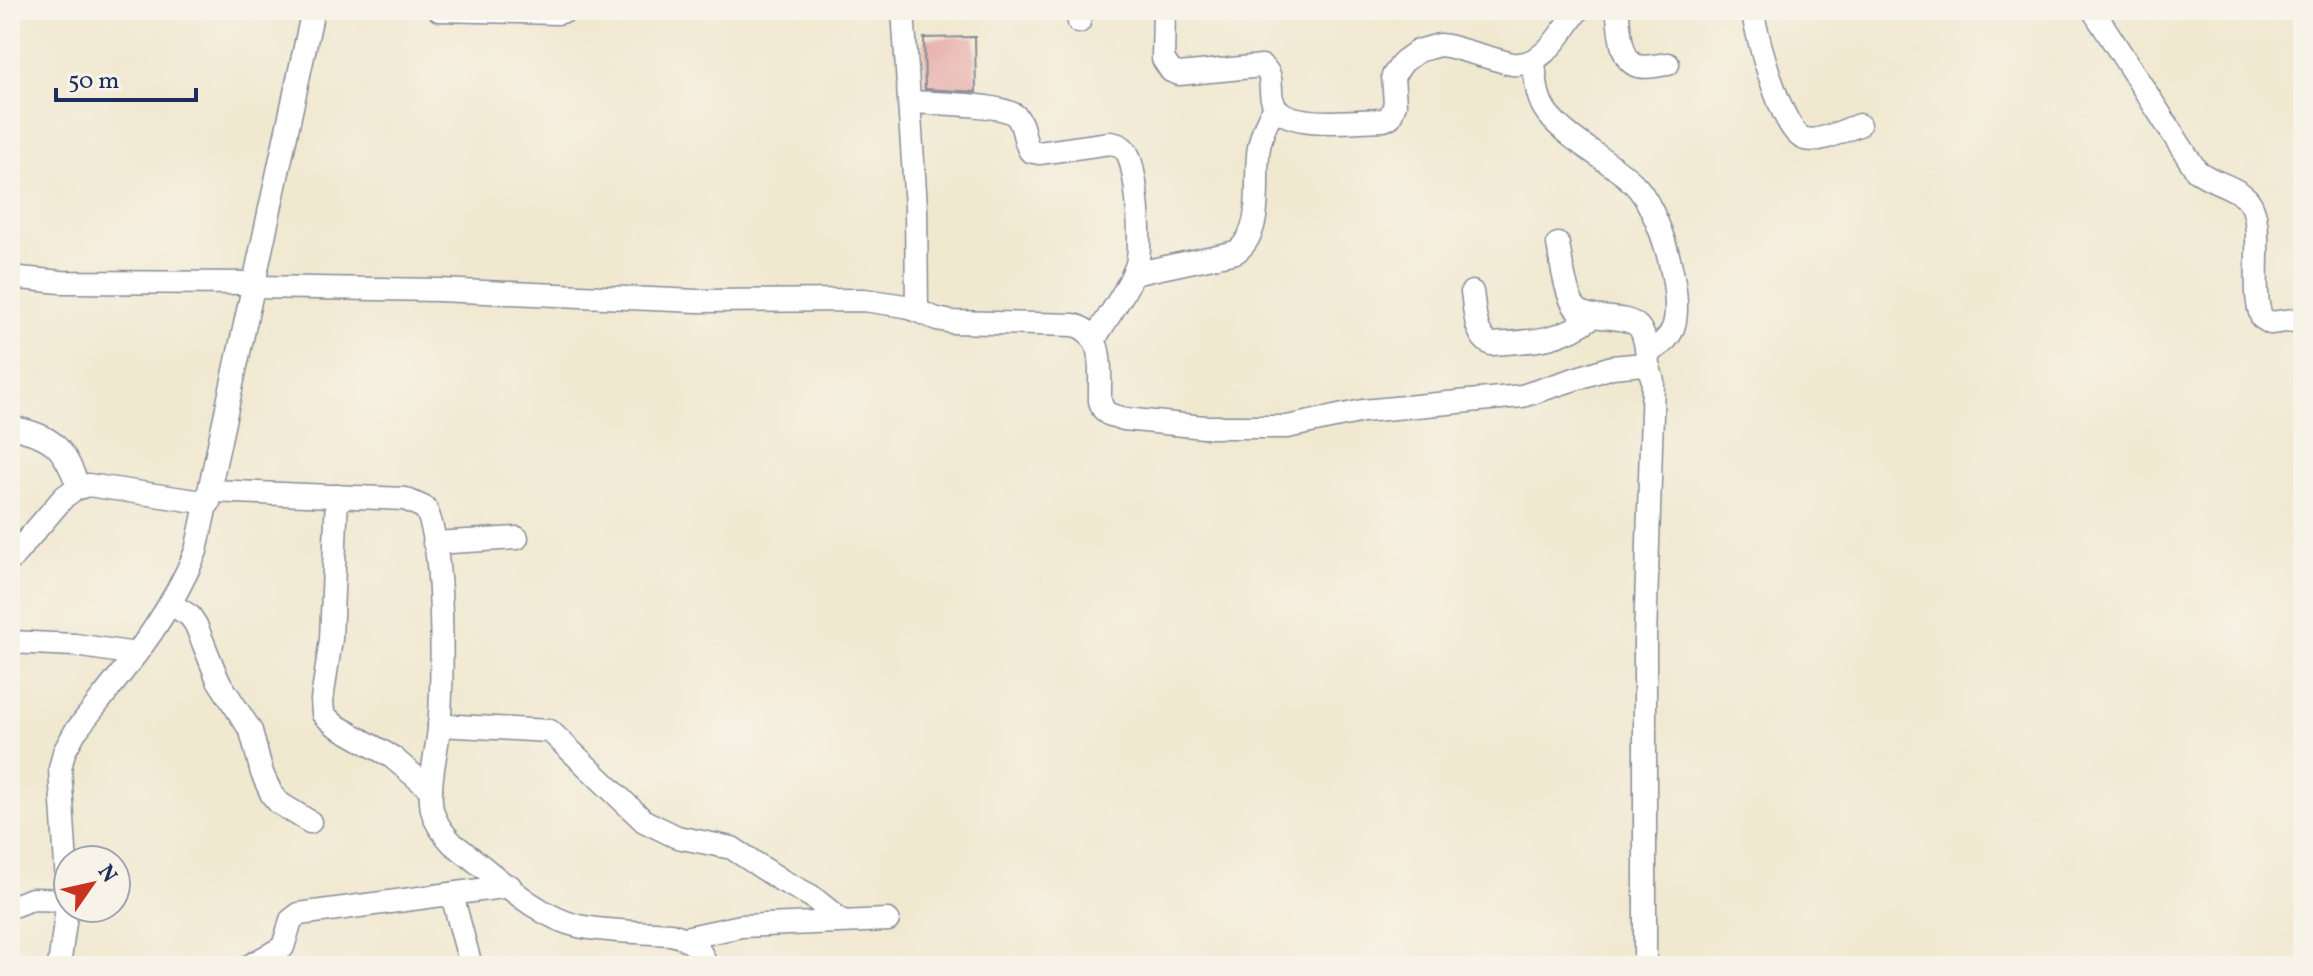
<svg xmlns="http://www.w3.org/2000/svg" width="2313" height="976" viewBox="0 0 2313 976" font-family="Vollkorn,serif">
  <rect width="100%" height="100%" fill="#f7f3e8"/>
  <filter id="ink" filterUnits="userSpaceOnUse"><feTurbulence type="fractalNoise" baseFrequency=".0125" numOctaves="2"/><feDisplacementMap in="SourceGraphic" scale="16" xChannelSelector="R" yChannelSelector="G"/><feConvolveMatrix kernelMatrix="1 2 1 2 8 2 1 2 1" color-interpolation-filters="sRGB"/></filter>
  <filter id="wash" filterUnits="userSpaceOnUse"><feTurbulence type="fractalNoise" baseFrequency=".006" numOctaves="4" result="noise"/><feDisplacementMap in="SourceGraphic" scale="32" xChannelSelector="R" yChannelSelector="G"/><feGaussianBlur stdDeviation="1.8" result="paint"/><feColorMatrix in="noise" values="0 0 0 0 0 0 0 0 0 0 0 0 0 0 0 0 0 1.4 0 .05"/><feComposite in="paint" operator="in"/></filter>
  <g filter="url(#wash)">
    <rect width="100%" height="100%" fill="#f1e8d0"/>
    <g id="blocks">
      <polygon fill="#e8b2af" points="975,37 976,92 925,89 924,38"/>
    </g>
  </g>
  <g filter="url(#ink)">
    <use href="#blocks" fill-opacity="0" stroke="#868c97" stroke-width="2"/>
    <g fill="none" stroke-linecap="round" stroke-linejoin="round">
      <g stroke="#868c97" stroke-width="25">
        <g id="minor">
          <polyline points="439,10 557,13 569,10"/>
          <polyline points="903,10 916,207 917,310"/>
          <polyline points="1078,10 1079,22"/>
          <path d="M1164,10L1163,59L1171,71L1179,74L1262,66C1277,77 1266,92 1275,106C1290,130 1359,120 1384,120L1390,117L1395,104L1393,76L1404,61L1418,51L1439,45L1448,46L1512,64C1544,67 1560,33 1578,10"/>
          <path d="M1617,10C1620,25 1619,57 1635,65C1644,69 1658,65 1668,64"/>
          <path d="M1752,10C1757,34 1781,133 1805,139C1820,143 1844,130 1859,125"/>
          <path d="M2093,10L2196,170C2211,183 2237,186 2249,201C2266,223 2249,291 2262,318L2270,323L2303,319"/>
          <path d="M1534,62C1536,81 1536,99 1548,114C1571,143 1608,158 1634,184C1659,208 1685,295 1673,328C1669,340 1658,347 1647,353"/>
          <path d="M910,102C930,103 1005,104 1016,116C1025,125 1023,141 1030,151L1039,153L1110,143C1117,144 1121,145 1126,151C1137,166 1143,249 1136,267C1126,293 1109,315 1095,338"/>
          <path d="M1558,244C1561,260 1566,299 1577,309C1583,315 1593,316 1601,317C1641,320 1644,323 1648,364"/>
          <path d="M1133,274L1236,252C1266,230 1253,180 1259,147C1262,132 1267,119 1275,107"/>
          <polyline points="10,277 61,282 255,283"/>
          <path d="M254,287L438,290L698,301L864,300L905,306L937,319L952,322L1074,325C1107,334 1099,373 1100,401L1103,409L1108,414L1124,419L1204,427H1287L1363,411L1522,396L1612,367L1644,364L1649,367L1653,381L1645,640V966"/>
          <path d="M1472,292C1475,309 1474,336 1491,344C1533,341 1559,342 1594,316"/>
          <path d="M10,427C54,436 63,446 79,488"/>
          <path d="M211,491L405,499L425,508C445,542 443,685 439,728C437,752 429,777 431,802C432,819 442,832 453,844C490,870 534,916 578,926C608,932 640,932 671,934C689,939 701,946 706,966"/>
          <polyline points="337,496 331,639 322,700 323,714 335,725 392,757 431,790"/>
          <polyline points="434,543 517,538"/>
          <polyline points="10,560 64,497 75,489 88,485 209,503"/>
          <polyline points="171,604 190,616 196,625 218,680 251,731 262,773 272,795 279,803 310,822"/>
          <polyline points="10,642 75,645 136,654"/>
          <polyline points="439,725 550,731 644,821 677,837 732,848 781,880 811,896 842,921"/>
          <polyline points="452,895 471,966"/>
          <polyline points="10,907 32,899 67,900"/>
          <polyline points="685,938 741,926 888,920"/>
          <path d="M59,966L66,915L67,883L60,769L64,752L75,732C121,673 168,621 196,551L313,10"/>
          <polyline points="249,966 283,947 291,920 299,914 510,886"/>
        </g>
      </g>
      <use href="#minor" stroke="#fff" stroke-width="22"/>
    </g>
  </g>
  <rect width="2313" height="976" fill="none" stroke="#f7f3e8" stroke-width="40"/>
  <g transform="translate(92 884) rotate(56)"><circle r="38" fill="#f7f3e8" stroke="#9fa5b1" stroke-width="2"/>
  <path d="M0-6L14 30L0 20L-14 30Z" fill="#c8321e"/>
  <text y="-12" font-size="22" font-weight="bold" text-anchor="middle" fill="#1b2f5e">N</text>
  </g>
  <path d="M56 88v12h140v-12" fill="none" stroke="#1b2f5e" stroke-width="4"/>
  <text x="68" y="88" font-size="24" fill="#1b2f5e" stroke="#f7f3e8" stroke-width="6" paint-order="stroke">50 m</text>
</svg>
